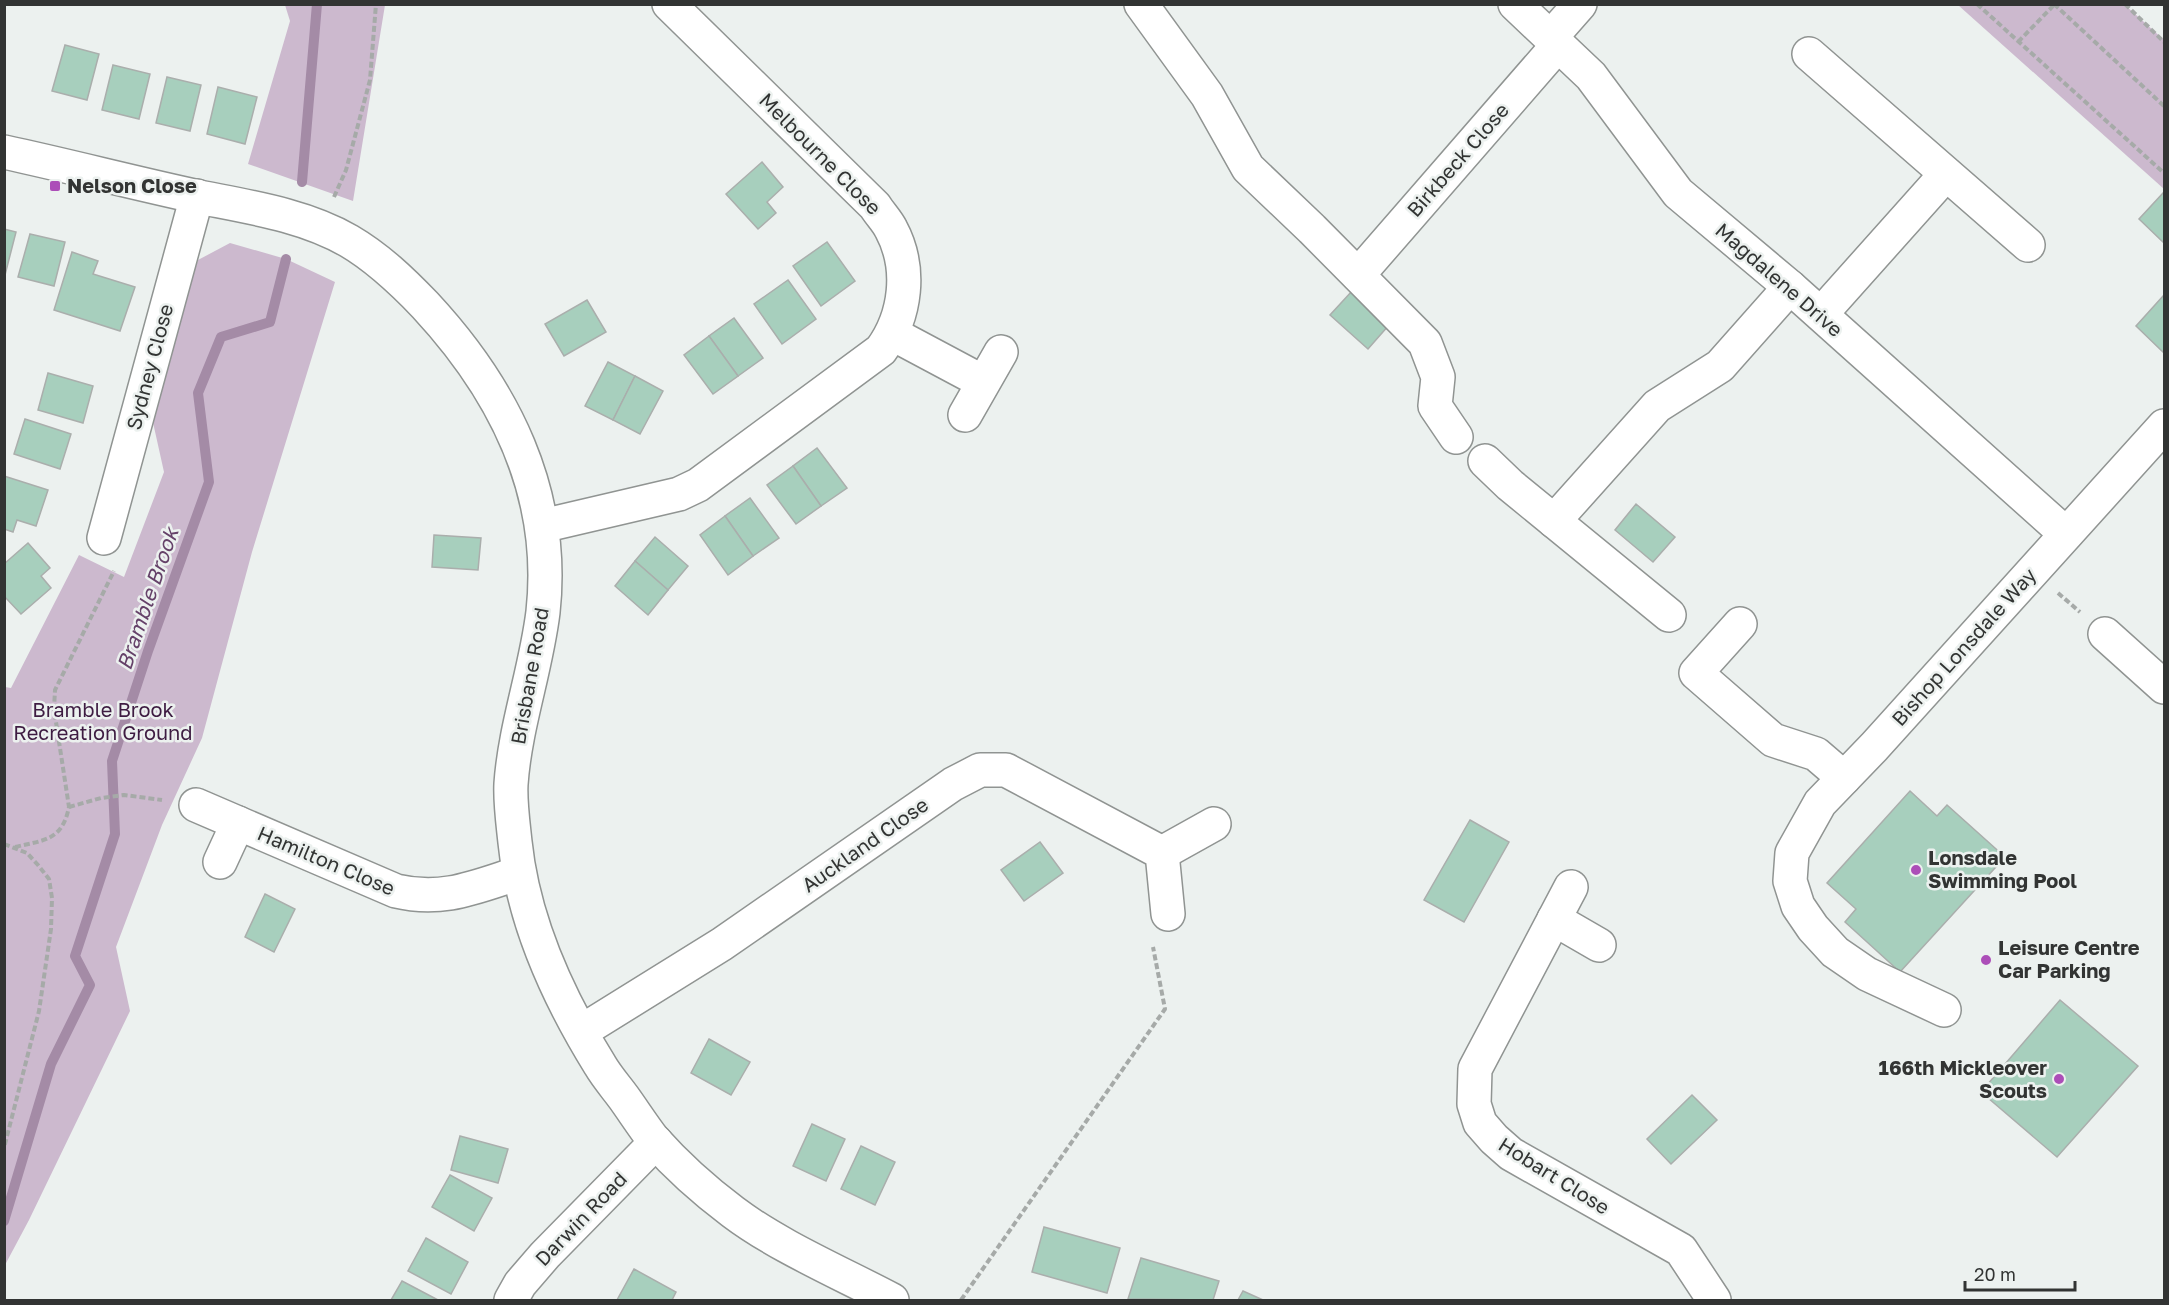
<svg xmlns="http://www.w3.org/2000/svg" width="2169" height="1305" viewBox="0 0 2169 1305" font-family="'Golos Text',sans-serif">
  <rect width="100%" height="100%" fill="#ecf1ef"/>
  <g fill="#ccb9ce">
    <polygon points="285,5 385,5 353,201 248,164 290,21"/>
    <polygon points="1958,5 2125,5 2164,40 2164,189"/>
    <polygon points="230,243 286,259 335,282 252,552 202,738 162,825 116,947 130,1011 29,1220 5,1265 5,687 11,688 79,555 124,577 164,472 150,409 198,260"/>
  </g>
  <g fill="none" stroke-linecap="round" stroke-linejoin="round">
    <g stroke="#a48ba6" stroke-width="10">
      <polyline points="302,182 317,4"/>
      <polyline points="4,1221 51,1064 90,985 75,956 115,834 112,761 148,651 209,482 198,393 221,337 270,322 286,259"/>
    </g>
  </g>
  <g fill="#a7cfbd" stroke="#aaaeac" stroke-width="1.5">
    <polygon points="65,45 99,54 87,100 52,91"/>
    <polygon points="113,65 150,74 139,119 102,110"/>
    <polygon points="167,77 201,85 190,131 156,123"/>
    <polygon points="218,87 257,97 245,144 207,134"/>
    <polygon points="762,162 783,187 767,202 776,213 758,229 726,194"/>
    <polygon points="2164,192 2164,243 2139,219"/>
    <polygon points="4,229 16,232 5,275 4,275"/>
    <polygon points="30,234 65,242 54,286 18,277"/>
    <polygon points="827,242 855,281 821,306 793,266"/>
    <polygon points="72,252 98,261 93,274 135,287 120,331 54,310"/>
    <polygon points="788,280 816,319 782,344 754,304"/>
    <polygon points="1352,291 1389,325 1368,349 1330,315"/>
    <polygon points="2164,295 2164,353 2136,326"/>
    <polygon points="587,300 606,332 564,356 545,324"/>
    <polygon points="734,318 763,358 738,376 709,336"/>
    <polygon points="709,336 738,376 713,394 684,355"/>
    <polygon points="608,362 635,376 613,420 585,406"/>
    <polygon points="48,373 93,386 83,423 38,410"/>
    <polygon points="635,376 663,391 640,434 613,420"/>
    <polygon points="25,419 71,434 60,469 14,454"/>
    <polygon points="817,448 847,488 821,506 793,466"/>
    <polygon points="793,466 821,506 796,524 767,485"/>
    <polygon points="4,476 48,490 36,526 17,520 13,532 4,529"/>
    <polygon points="750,498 779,538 753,556 725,516"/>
    <polygon points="1636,504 1675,537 1653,562 1615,530"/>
    <polygon points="725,516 753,556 728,575 700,535"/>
    <polygon points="434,535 481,538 478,570 432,567"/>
    <polygon points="655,537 688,566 668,590 635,561"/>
    <polygon points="28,543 50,568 41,576 51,588 21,614 4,596 4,564"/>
    <polygon points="635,561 668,590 648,615 615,586"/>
    <polygon points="1910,791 1937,816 1947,805 2005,857 1900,972 1845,922 1856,909 1827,883"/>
    <polygon points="1470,820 1509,842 1464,922 1424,900"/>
    <polygon points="1040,842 1063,873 1024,901 1001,870"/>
    <polygon points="265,894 295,909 274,952 245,937"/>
    <polygon points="2060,1000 2138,1066 2057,1157 1981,1092"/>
    <polygon points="709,1039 750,1062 731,1095 691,1073"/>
    <polygon points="1692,1095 1717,1120 1671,1164 1647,1139"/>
    <polygon points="812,1124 845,1139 826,1181 793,1166"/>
    <polygon points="460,1136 508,1149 498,1183 451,1170"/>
    <polygon points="861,1146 895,1162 875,1205 841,1189"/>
    <polygon points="450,1175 492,1198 474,1231 432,1207"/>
    <polygon points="1044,1227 1120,1248 1107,1293 1032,1272"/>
    <polygon points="426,1238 468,1262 451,1294 408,1271"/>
    <polygon points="1141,1258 1219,1281 1213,1300 1128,1299"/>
    <polygon points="634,1269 676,1292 672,1300 617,1300"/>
    <polygon points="402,1281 438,1300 391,1300"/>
    <polygon points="1243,1291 1263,1300 1238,1300"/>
  </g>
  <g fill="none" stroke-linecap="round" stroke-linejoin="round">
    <g stroke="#909492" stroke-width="36">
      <g id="minor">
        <polyline points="1141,4 1207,95 1248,168 1312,229 1425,343 1438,377 1435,406 1456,437"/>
        <polyline points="1515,4 1591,76 1678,193 1790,287 2066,534"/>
        <polyline points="1551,37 1580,4"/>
        <polyline points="1809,54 2028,245"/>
        <path d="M4,152C69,166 134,183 199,197C249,207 304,215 349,241C378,258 402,281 425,305C504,390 556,493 543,612C536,670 515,726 511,784C510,802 513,823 515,842C523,920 559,999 600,1065C607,1077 616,1087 624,1098C634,1112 643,1126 653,1139C676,1165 705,1191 733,1212C778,1246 841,1273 892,1300"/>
        <polyline points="1358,275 1558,45"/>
        <polyline points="1821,314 1946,174"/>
        <polyline points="893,334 983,382"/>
        <polyline points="965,415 1001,352"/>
        <polyline points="1485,461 1510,485 1669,615"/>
        <polyline points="1554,521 1657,406 1720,366 1790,287"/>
        <path d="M542,526L679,494L698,485L881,350C906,316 912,268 891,229C887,221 880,214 875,206L669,4"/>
        <polyline points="104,538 197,196"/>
        <polyline points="1740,624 1696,673 1773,740 1816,754 1844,778"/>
        <polyline points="2105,634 2164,687"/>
        <path d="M196,805L396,891C443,902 475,887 519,873"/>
        <polyline points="1162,853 1214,824"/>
        <polyline points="220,862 238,823"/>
        <polyline points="1571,887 1475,1069 1474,1104 1480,1123 1494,1139 1511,1154 1681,1250 1714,1300"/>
        <polyline points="1554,919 1599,945"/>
        <polyline points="1944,1010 1867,974 1835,952 1813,928 1798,906 1790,881 1792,853 1820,803 1874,747 2164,426"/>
        <polyline points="582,1031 722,944 953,784 980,770 1006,770 1162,853 1168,914"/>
        <polyline points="511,1300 520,1284 545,1255 656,1142"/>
      </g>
    </g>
    <g stroke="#a6aaa8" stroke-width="4" stroke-dasharray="6 3" stroke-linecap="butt">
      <polyline points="1977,4 2164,173"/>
      <polyline points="2054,4 2164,106"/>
      <polyline points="2125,4 2164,42"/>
      <polyline points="2018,42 2055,4"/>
      <polyline points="334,197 346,170 370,80 376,4"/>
      <polyline points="2058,593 2080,612"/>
      <polyline points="69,807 101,798 124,795 162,800"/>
      <polyline points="4,844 27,853 38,865 49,879 52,898 51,929 39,1011 4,1148"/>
      <path d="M15,847C44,840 62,841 69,807L54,709L55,690L114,571"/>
      <polyline points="961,1300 1165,1009 1153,947"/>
    </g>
    <use href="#minor" stroke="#fff" stroke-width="33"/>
  </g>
  <g fill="#ac4eb8" stroke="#ecf1ef" stroke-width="2">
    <rect x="49" y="180" width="12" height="12" rx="3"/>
    <circle cx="1916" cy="870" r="6"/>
    <circle cx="1986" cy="960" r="6"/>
    <circle cx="2059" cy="1079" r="6"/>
  </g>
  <g text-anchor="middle" stroke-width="5" stroke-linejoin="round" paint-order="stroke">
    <g font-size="20" fill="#323433" stroke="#ecf1ef">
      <text transform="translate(820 154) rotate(45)" y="7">Melbourne Close</text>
      <text transform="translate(1458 160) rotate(-49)" y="7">Birkbeck Close</text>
      <text transform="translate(1779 280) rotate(41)" y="7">Magdalene Drive</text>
      <text transform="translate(150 367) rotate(-75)" y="7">Sydney Close</text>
      <text transform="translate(1964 647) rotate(-48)" y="7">Bishop Lonsdale Way</text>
      <text transform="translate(530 676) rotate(-80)" y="7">Brisbane Road</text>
      <text transform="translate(865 845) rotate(-35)" y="7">Auckland Close</text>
      <text transform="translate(326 861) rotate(23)" y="7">Hamilton Close</text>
      <text transform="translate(1554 1176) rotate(32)" y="7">Hobart Close</text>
      <text transform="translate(581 1219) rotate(-46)" y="7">Darwin Road</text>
    </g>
    <g font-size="20" font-weight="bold" fill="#323433" stroke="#ecf1ef" text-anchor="start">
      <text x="67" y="193">Nelson Close</text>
      <text x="1928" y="865">Lonsdale<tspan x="1928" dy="23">Swimming Pool</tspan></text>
      <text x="1998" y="955">Leisure Centre<tspan x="1998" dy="23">Car Parking</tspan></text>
      <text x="2047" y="1075" text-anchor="end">166th Mickleover<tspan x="2047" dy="23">Scouts</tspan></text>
    </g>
    <g font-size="20" fill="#3e1c42" stroke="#ecf1ef">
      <text x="103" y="717">Bramble Brook<tspan x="103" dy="23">Recreation Ground</tspan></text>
    </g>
    <g font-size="21" font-style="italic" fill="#654169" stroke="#ecf1ef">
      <text transform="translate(148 599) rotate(-71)" y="7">Bramble Brook</text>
    </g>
  </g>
  <rect width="2169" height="1305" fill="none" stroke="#323433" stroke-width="12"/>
  <path d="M1965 1281v9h110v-9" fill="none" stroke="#323433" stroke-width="3"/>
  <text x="1974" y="1281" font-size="18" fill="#323433" stroke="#ecf1ef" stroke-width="4.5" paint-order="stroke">20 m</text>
</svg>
